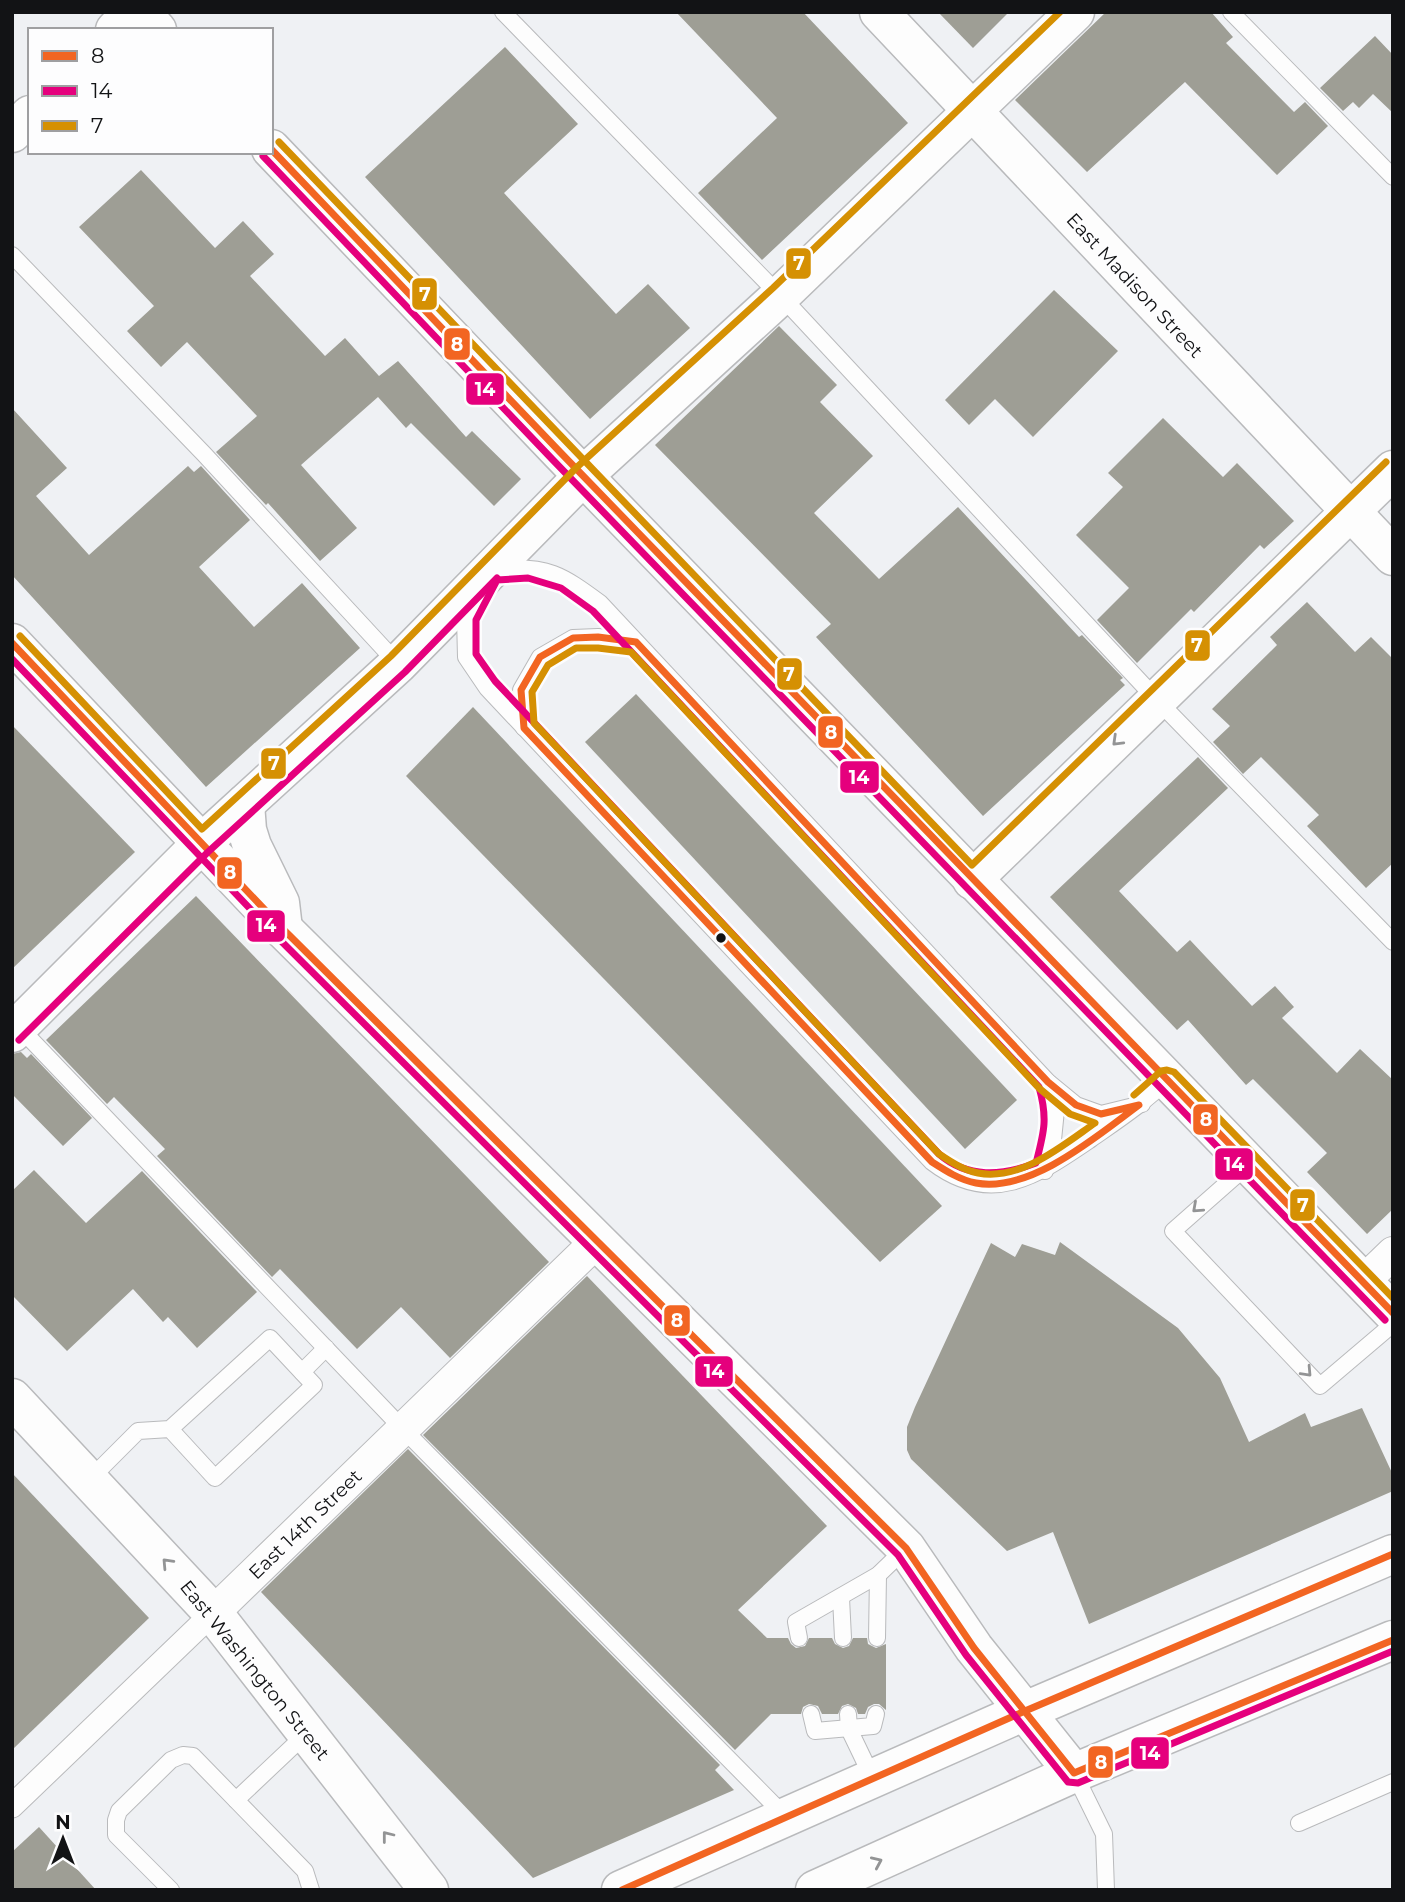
<svg xmlns="http://www.w3.org/2000/svg" width="1405" height="1902" viewBox="0 0 1405 1902" font-family="Montserrat,sans-serif">
  <rect width="100%" height="100%" fill="#eff1f4"/>
  <g fill="#9e9e95">
    <polygon points="676,12 803,12 908,123 762,260 698,193 777,118"/>
    <polygon points="938,12 1009,12 973,48"/>
    <polygon points="1106,12 1211,12 1233,37 1226,43 1294,112 1305,102 1328,126 1277,175 1185,82 1087,172 1015,100"/>
    <polygon points="1375,36 1393,55 1393,113 1373,94 1359,108 1353,102 1343,111 1320,88"/>
    <polygon points="505,47 578,124 504,193 616,314 648,284 690,328 590,419 365,177"/>
    <polygon points="141,170 215,248 243,221 274,254 250,276 325,356 345,338 379,376 398,361 466,437 472,431 521,479 494,506 411,423 406,428 378,397 301,465 357,528 320,561 268,503 266,505 216,452 257,416 187,342 161,367 127,331 154,306 79,227"/>
    <polygon points="1054,290 1118,351 1033,437 995,399 969,425 945,400"/>
    <polygon points="779,326 837,385 820,402 873,456 814,513 879,579 958,507 1079,637 1082,635 1123,678 1120,680 1125,685 983,816 816,637 831,624 655,445"/>
    <polygon points="12,408 67,468 36,496 89,555 188,466 194,472 201,466 250,520 199,567 254,627 302,583 360,648 206,787 12,575"/>
    <polygon points="1163,418 1223,477 1237,463 1294,521 1264,549 1260,545 1194,612 1191,609 1137,663 1097,620 1129,588 1076,535 1123,487 1108,473"/>
    <polygon points="1307,602 1355,652 1371,637 1393,659 1393,863 1366,888 1307,826 1319,815 1261,757 1243,774 1213,742 1230,726 1212,709 1277,645 1270,637"/>
    <polygon points="636,694 1017,1100 965,1149 585,742"/>
    <polygon points="473,707 942,1206 880,1262 406,776"/>
    <polygon points="12,725 135,852 12,969"/>
    <polygon points="1198,757 1228,788 1119,891 1177,952 1190,940 1252,1006 1275,986 1294,1007 1282,1018 1337,1073 1360,1049 1393,1080 1393,1209 1367,1234 1307,1172 1327,1153 1253,1079 1246,1085 1188,1020 1177,1030 1050,897"/>
    <polygon points="196,896 549,1262 450,1358 401,1307 357,1349 280,1269 272,1277 157,1156 165,1149 114,1097 107,1104 46,1040"/>
    <polygon points="21,1052 27,1058 31,1054 92,1118 63,1146 12,1094 12,1054"/>
    <polygon points="34,1170 86,1223 142,1171 257,1292 197,1348 168,1317 163,1322 133,1289 67,1351 12,1295 12,1191"/>
    <polygon points="1060,1242 1178,1328 1220,1378 1249,1442 1305,1413 1311,1427 1362,1408 1393,1475 1393,1491 1089,1624 1053,1532 1007,1551 911,1459 907,1450 907,1427 915,1407 991,1243 1015,1257 1022,1244 1055,1255"/>
    <polygon points="587,1276 827,1526 738,1610 767,1638 788,1638 791,1644 796,1648 805,1646 809,1638 832,1638 835,1644 843,1648 849,1646 853,1638 867,1638 868,1644 876,1648 886,1644 886,1710 879,1704 874,1704 868,1707 865,1714 858,1714 856,1708 848,1704 842,1706 838,1714 822,1714 818,1706 809,1704 803,1707 801,1714 771,1714 735,1750 423,1435"/>
    <polygon points="408,1449 720,1765 715,1770 734,1790 533,1878 261,1592"/>
    <polygon points="12,1473 149,1618 12,1750"/>
    <polygon points="39,1827 96,1890 12,1890 12,1852"/>
  </g>
  <g fill="none" stroke-linecap="round" stroke-linejoin="round">
    <g stroke="#b9babc" stroke-width="18">
      <g id="service">
        <polyline points="503,12 792,308 1158,701 1393,942"/>
        <polyline points="1231,12 1393,177"/>
        <polyline points="12,255 204,454 398,664"/>
        <path d="M499,569C547,565 562,575 600,603L1048,1082L1076,1105L1101,1114L1142,1104"/>
        <path d="M472,604L465,617L466,657L487,688L932,1162C992,1208 1038,1175 1091,1139C1118,1120 1144,1103 1167,1080"/>
        <polyline points="524,728 521,690 540,657 573,638 598,637 636,642"/>
        <polyline points="17,1025 403,1429 786,1817"/>
        <polyline points="1249,1164 1173,1231 1320,1386 1393,1324"/>
        <polyline points="1045,1171 1053,1140 1056,1110 1048,1082"/>
        <polyline points="302,1372 326,1348"/>
        <polyline points="89,1480 138,1431 170,1429 270,1338 314,1385 215,1478 170,1429"/>
        <polyline points="841,1598 843,1638"/>
        <polyline points="799,1638 796,1622 878,1575 906,1548"/>
        <polyline points="877,1638 878,1575"/>
        <polyline points="811,1714 815,1731 873,1726 876,1714"/>
        <polyline points="848,1714 849,1729 873,1779"/>
        <polyline points="1074,1773 1104,1834 1106,1890"/>
        <polyline points="236,1800 307,1733"/>
        <polyline points="1299,1823 1393,1782"/>
        <polyline points="171,1890 116,1835 116,1820 119,1811 171,1760 183,1755 193,1756 305,1871 311,1890"/>
      </g>
    </g>
    <g stroke="#b9babc" stroke-width="25">
      <polyline id="pedestrian" points="12,1806 213,1613"/>
    </g>
    <g stroke="#b9babc" stroke-width="34">
      <g id="minor">
        <polyline points="1364,1281 1393,1253"/>
        <polyline points="213,1613 596,1242"/>
      </g>
    </g>
    <g stroke="#b9babc" stroke-width="41">
      <g id="tertiary">
        <polyline points="141,12 157,30"/>
        <polyline points="271,149 560,452 1393,1313"/>
        <polyline points="12,643 283,929 906,1548 974,1648 1074,1773"/>
        <polyline points="972,880 1393,470"/>
      </g>
    </g>
    <g stroke="#b9babc" stroke-width="41">
      <g id="secondary">
        <polyline points="879,12 1393,556"/>
        <polyline points="115,30 132,12"/>
        <polyline points="12,133 30,115"/>
        <polyline points="245,804 247,830 252,846 280,903 283,929"/>
        <polyline points="12,1033 201,844 398,664 583,476 780,296 1075,12"/>
      </g>
    </g>
    <g stroke="#b9babc" stroke-width="41">
      <g id="primary">
        <polyline points="12,1398 213,1613 429,1890"/>
        <polyline points="621,1890 1025,1711 1393,1554"/>
        <polyline points="815,1890 1074,1773 1393,1640"/>
      </g>
    </g>
    <use href="#service" stroke="#fdfdfd" stroke-width="16"/>
    <use href="#pedestrian" stroke="#fdfdfd" stroke-width="23"/>
    <use href="#minor" stroke="#fdfdfd" stroke-width="32"/>
    <use href="#tertiary" stroke="#fdfdfd" stroke-width="38"/>
    <use href="#secondary" stroke="#fdfdfd" stroke-width="38"/>
    <use href="#primary" stroke="#fdfdfd" stroke-width="38"/>
    <g stroke="#fdfdfe" stroke-width="12">
      <g id="bus-1">
        <polyline points="271,149 560,452 1393,1313"/>
        <path d="M598,637L636,642L1048,1082L1076,1105L1101,1114L1139,1105C1097,1136 1031,1193 976,1183C960,1180 946,1171 932,1162L524,728L521,690L540,657L573,638Z"/>
        <polyline points="12,643 283,929 906,1548 974,1648 1074,1773 1393,1640"/>
        <polyline points="622,1890 1025,1711 1393,1554"/>
      </g>
    </g>
    <g stroke="#fdfdfe" stroke-width="12">
      <g id="bus-2">
        <polyline points="263,156 552,459 1385,1320"/>
        <path d="M528,578L561,588L593,611L1039,1087C1048,1119 1044,1132 1036,1163C1002,1176 968,1179 939,1154L495,681L476,654V620L497,580Z"/>
        <polyline points="12,659 276,936 898,1555 966,1655 1068,1782 1078,1783 1393,1651"/>
        <polyline points="19,1040 208,852 405,672 497,578"/>
      </g>
    </g>
    <g stroke="#fdfdfe" stroke-width="12">
      <g id="bus-3">
        <polyline points="279,142 972,865 1386,462"/>
        <polyline points="20,636 202,829 391,656 576,468 773,288 1060,12"/>
        <path d="M576,648H598L631,652L1040,1089L1070,1114L1095,1123C1062,1146 1021,1181 978,1173C963,1170 951,1162 939,1154L534,723L532,692L548,665Z"/>
        <polyline points="1134,1095 1161,1071 1167,1070 1174,1072 1393,1298"/>
      </g>
    </g>
    <use href="#bus-1" stroke="#f26522" stroke-width="7"/>
    <use href="#bus-2" stroke="#e5007d" stroke-width="7"/>
    <use href="#bus-3" stroke="#d59003" stroke-width="7"/>
  </g>
  <defs><path id="oneway-chevron" d="M-2-3.5L2.5 0L-2 3.5" fill="none" stroke-width="1.6" stroke-linecap="round" stroke-linejoin="round" transform="scale(1.75)"/></defs>
  <g stroke="#939495">
    <use href="#oneway-chevron" transform="translate(1117 741) rotate(136)"/>
    <use href="#oneway-chevron" transform="translate(1197 1208) rotate(138)"/>
    <use href="#oneway-chevron" transform="translate(1307 1372) rotate(47)"/>
    <use href="#oneway-chevron" transform="translate(167 1563) rotate(-133)"/>
    <use href="#oneway-chevron" transform="translate(387 1836) rotate(-128)"/>
    <use href="#oneway-chevron" transform="translate(877 1862) rotate(-24)"/>
  </g>
  <circle fill="#121315" stroke="#fdfdfe" stroke-width="2.5" cx="721" cy="938" r="6"/>
  <g text-anchor="middle" stroke-width="5" stroke-linejoin="round" paint-order="stroke">
    <g font-size="19" fill="#121315" stroke="#fdfdfe">
      <text transform="translate(1135 285) rotate(47)" y="7">East Madison Street</text>
      <text transform="translate(305 1524) rotate(-44)" y="7">East 14th Street</text>
      <text transform="translate(255 1670) rotate(51)" y="7">East Washington Street</text>
    </g>
  </g>
  <g stroke="#fdfdfe" stroke-width="2.5">
    <rect x="785" y="247" width="27" height="33" rx="7" fill="#d59003"/>
    <rect x="411" y="277" width="27" height="34" rx="7" fill="#d59003"/>
    <rect x="443" y="327" width="28" height="34" rx="7" fill="#f26522"/>
    <rect x="465" y="372" width="40" height="34" rx="7" fill="#e5007d"/>
    <rect x="1184" y="629" width="27" height="33" rx="7" fill="#d59003"/>
    <rect x="776" y="657" width="27" height="34" rx="7" fill="#d59003"/>
    <rect x="817" y="715" width="27" height="34" rx="7" fill="#f26522"/>
    <rect x="260" y="747" width="27" height="33" rx="7" fill="#d59003"/>
    <rect x="839" y="760" width="41" height="34" rx="7" fill="#e5007d"/>
    <rect x="216" y="856" width="27" height="34" rx="7" fill="#f26522"/>
    <rect x="246" y="909" width="40" height="34" rx="7" fill="#e5007d"/>
    <rect x="1192" y="1103" width="27" height="33" rx="7" fill="#f26522"/>
    <rect x="1214" y="1147" width="40" height="34" rx="7" fill="#e5007d"/>
    <rect x="1289" y="1188" width="27" height="34" rx="7" fill="#d59003"/>
    <rect x="663" y="1304" width="28" height="33" rx="7" fill="#f26522"/>
    <rect x="694" y="1355" width="40" height="33" rx="7" fill="#e5007d"/>
    <rect x="1130" y="1736" width="40" height="34" rx="7" fill="#e5007d"/>
    <rect x="1087" y="1745" width="27" height="34" rx="7" fill="#f26522"/>
  </g>
  <g font-size="19" text-anchor="middle" font-weight="bold" fill="#fff">
    <text x="799" y="270">7</text>
    <text x="425" y="301">7</text>
    <text x="457" y="351">8</text>
    <text x="485" y="396">14</text>
    <text x="1197" y="652">7</text>
    <text x="789" y="681">7</text>
    <text x="831" y="739">8</text>
    <text x="274" y="770">7</text>
    <text x="859" y="784">14</text>
    <text x="230" y="879">8</text>
    <text x="266" y="932">14</text>
    <text x="1206" y="1126">8</text>
    <text x="1234" y="1171">14</text>
    <text x="1303" y="1212">7</text>
    <text x="677" y="1327">8</text>
    <text x="714" y="1378">14</text>
    <text x="1150" y="1760">14</text>
    <text x="1101" y="1769">8</text>
  </g>
  <rect width="1405" height="1902" fill="none" stroke="#121315" stroke-width="28"/>
  <rect x="28" y="28" width="245" height="126" fill="#fdfdfe" stroke="#9f9fa1" stroke-width="2"/>
  <rect x="42" y="51" width="35" height="10" fill="#f26522" stroke="#9f9fa1" stroke-width="2"/>
  <text x="91" y="63" font-size="21" fill="#121315">8</text>
  <rect x="42" y="86" width="35" height="10" fill="#e5007d" stroke="#9f9fa1" stroke-width="2"/>
  <text x="91" y="98" font-size="21" fill="#121315">14</text>
  <rect x="42" y="121" width="35" height="10" fill="#d59003" stroke="#9f9fa1" stroke-width="2"/>
  <text x="91" y="133" font-size="21" fill="#121315">7</text>
  <g transform="translate(63 1839)" stroke="#fdfdfe" stroke-width="5" paint-order="stroke">
  <path d="M0-5L12 26L0 18L-12 26Z" fill="#121315"/>
  <text y="-10" font-size="19" font-weight="bold" text-anchor="middle" fill="#121315">N</text>
  </g>
</svg>
